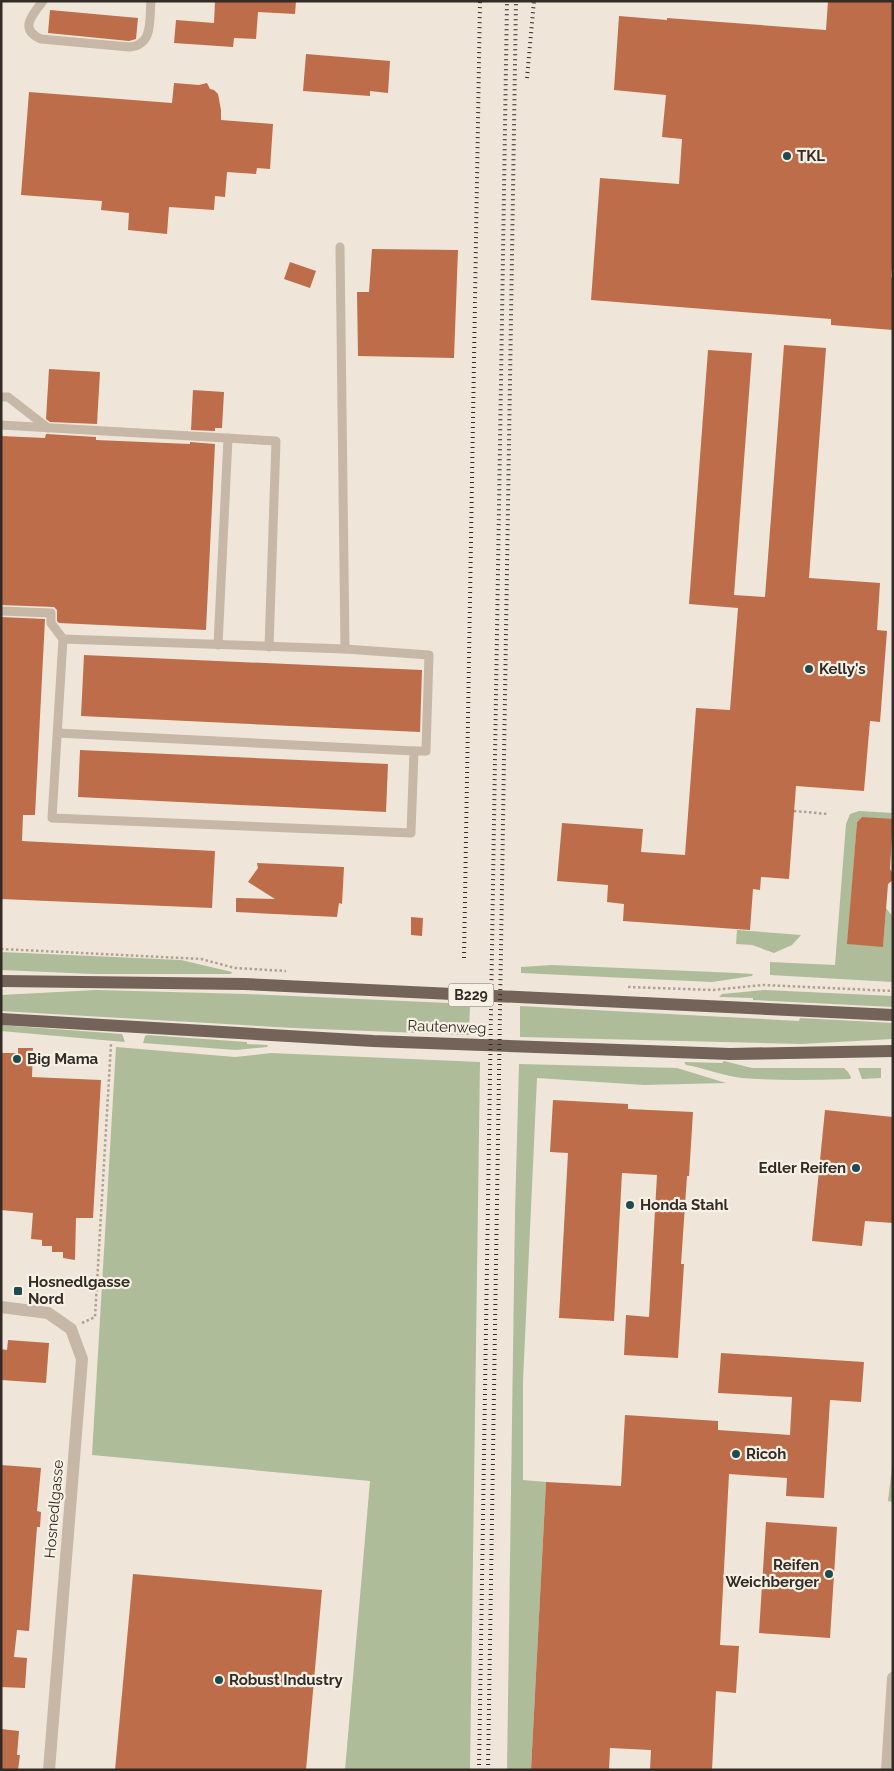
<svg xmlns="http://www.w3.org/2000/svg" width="894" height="1771" viewBox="0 0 894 1771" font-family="Raleway,sans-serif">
  <rect width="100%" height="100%" fill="#efe6d9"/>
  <g fill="#aebc9a">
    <polygon points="859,811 893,813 893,823 862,817 857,822 848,940 851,944 883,946 886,908 893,917 893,982 770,975 770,962 835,965 846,824 850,814"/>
    <polygon points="737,930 801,935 792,945 774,953 752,945 736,944"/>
    <polygon points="1,952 181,960 232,972 231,974 93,974 1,970"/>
    <polygon points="552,965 736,973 753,974 752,976 712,982 521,973 521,967"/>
    <polygon points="96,990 247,994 470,1004 469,1035 293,1028 1,1011 1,995"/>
    <polygon points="765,990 893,996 893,1007 753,1000 753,998 719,997 722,994"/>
    <polygon points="520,1006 799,1021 800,1018 893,1023 893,1039 801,1044 520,1037"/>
    <polygon points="1,1025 122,1034 125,1042 1,1031"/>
    <polygon points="147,1035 247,1042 247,1044 268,1045 267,1047 236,1050 143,1043 145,1036"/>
    <polygon points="116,1047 235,1057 271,1053 480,1062 470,1770 345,1770 370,1481 92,1455"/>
    <path d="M724,1061L752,1068H844L848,1072L851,1077L850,1079C814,1080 778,1081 742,1078C723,1076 705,1068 686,1065L684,1062L722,1063Z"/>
    <polygon points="519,1064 677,1068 726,1083 644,1085 537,1078 523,1381 523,1480 546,1482 531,1770 507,1770 515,1212"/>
    <polygon points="858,1068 881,1068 881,1078 862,1079"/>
    <polygon points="893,1460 893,1502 888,1501"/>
  </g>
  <g fill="#bd6d49">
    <polygon points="215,1 296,1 295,14 258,12 256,39 234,38 233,47 174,43 176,20 214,23"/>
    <polygon points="828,1 893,1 893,257 891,277 893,278 893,330 831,325 831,319 591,300 600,178 679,184 682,139 662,137 666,95 614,90 619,16 667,20 667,18 826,30"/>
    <polygon points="50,10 138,18 136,39 129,41 48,33"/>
    <polygon points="306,54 390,61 388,93 370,91 370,96 303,91"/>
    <polygon points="174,83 199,85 207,83 210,89 214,90 218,94 221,110 221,120 273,124 270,169 257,168 256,174 227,172 225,197 215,196 214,210 169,207 167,234 128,230 129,213 101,210 102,201 21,195 29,92 172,103"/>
    <polygon points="372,249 458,250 454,358 358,356 357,292 369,292"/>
    <polygon points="290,262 316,271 310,288 284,279"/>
    <polygon points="784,345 826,348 809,578 880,583 877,630 887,631 880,722 870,721 864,791 796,786 789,879 761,877 760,890 753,889 750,930 623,921 624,904 607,902 608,885 557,881 562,823 643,829 641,852 685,855 696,708 730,710 738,608 689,604 708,350 752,353 734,595 765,597"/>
    <polygon points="49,369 100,372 97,424 50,422 46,419"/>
    <polygon points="193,390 224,392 222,428 215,428 215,431 191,430"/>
    <polygon points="46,434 96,437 96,440 190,444 190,442 215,444 206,630 59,623 57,621 57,610 54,607 1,605 1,436 45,438"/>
    <polygon points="1,617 45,619 35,815 23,815 22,841 215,851 212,908 1,899"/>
    <polygon points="84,655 422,670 420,732 81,716"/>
    <polygon points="80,750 388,764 386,812 78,797"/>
    <polygon points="862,817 893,819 890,869 893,874 893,880 888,884 883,947 847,944 857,822"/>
    <polygon points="257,863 344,867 342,904 339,903 337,917 236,912 236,898 275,899 248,882 258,868"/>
    <polygon points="411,917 423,918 422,936 411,935"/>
    <polygon points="18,1048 33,1048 32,1077 101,1080 93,1218 76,1218 75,1260 63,1258 63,1252 52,1252 52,1246 42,1246 42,1240 31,1239 33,1213 1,1210 1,1053 18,1053"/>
    <polygon points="553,1100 628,1104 628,1109 693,1112 689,1176 687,1176 681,1264 684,1264 678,1358 624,1355 626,1315 649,1317 657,1175 622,1173 614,1321 559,1318 568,1153 550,1152"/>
    <polygon points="825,1110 893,1117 893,1223 865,1221 862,1246 812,1241"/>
    <polygon points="8,1340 49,1343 46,1383 1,1380 1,1349 7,1350"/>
    <polygon points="721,1353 864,1362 861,1402 830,1400 824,1498 786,1496 787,1478 729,1474 720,1645 739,1646 736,1693 716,1691 712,1770 650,1770 651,1750 610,1748 609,1770 531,1770 546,1482 621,1486 625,1415 718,1421 718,1430 790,1435 792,1397 718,1393"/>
    <polygon points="1,1465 41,1468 37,1511 41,1512 40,1527 37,1527 29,1631 17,1630 14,1657 27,1658 25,1688 1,1687"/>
    <polygon points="766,1522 837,1527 830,1638 759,1633"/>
    <polygon points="133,1574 322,1590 306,1770 115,1770"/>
    <polygon points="1,1729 19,1731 17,1755 20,1755 18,1770 1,1770"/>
  </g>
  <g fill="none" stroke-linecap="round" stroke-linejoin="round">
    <g stroke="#b1a190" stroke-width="2.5" stroke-dasharray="2.5 2.5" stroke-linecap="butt">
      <polyline points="794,811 828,814"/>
      <polyline points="1,949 201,959 235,968 286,971"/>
      <polyline points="628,987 713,990 764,985 893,991"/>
      <polyline points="82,1323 95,1317 111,1044"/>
    </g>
    <g stroke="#c6b7a6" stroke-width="9">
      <path d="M43,1C33,14 18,29 41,39L129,47C154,45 149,20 151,1"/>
      <polyline points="340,247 345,649"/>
      <polyline points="1,397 8,397 48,428"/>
      <polyline points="1,425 276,441 269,647"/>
      <polyline points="1,611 51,613 51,623 63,639 52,818 411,833 414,751 57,733"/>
      <polyline points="63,639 345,649 429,655 426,751 414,751"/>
      <polyline points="218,645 228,438"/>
    </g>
    <g stroke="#c6b7a6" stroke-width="12">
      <polyline points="1,1307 48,1313 71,1329 82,1359 49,1770"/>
      <polyline points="887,1770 893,1678"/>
    </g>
    <g stroke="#736358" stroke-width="12">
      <polyline points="1,981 244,984 893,1015"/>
      <polyline points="1,1019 373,1041 730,1054 893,1051"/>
    </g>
    <g stroke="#322b26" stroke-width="4" stroke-dasharray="1 4" stroke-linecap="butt">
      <polyline points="527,78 534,1"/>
      <polyline points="464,958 480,1"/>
      <polyline points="479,1770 507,1"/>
      <polyline points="488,1770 516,1"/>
    </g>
  </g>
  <g fill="#1f4a50" stroke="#f7f0e4" stroke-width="2">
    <circle cx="787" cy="156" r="5"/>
    <circle cx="809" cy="669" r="5"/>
    <circle cx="17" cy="1059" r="5"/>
    <circle cx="856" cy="1168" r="5"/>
    <circle cx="630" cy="1205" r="5"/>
    <rect x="13" y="1286" width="10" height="10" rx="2.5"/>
    <circle cx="736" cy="1454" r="5"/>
    <circle cx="829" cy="1574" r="5"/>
    <circle cx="219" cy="1680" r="5"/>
  </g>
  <g text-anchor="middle" stroke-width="4.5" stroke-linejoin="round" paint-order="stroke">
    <rect fill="#f7f0e4" stroke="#6d665f" stroke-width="1" x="448.5" y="983.5" width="45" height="23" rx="4"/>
    <g font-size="14" font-weight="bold" fill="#322b26">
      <text x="471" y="1000">B229</text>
    </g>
    <g font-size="15" font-weight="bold" fill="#322b26" stroke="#f7f0e4" text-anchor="start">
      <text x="797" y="161">TKL</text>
      <text x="819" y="674">Kelly's</text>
      <text x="27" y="1064">Big Mama</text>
      <text x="846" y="1173" text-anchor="end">Edler Reifen</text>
      <text x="640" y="1210">Honda Stahl</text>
      <text x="28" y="1287">Hosnedlgasse<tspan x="28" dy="17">Nord</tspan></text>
      <text x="746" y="1459">Ricoh</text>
      <text x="819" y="1570" text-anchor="end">Reifen<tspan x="819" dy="17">Weichberger</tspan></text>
      <text x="229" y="1685">Robust Industry</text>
    </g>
    <g font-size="15" fill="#322b26" stroke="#f7f0e4">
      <text transform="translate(447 1027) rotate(2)" y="5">Rautenweg</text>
      <text transform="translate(54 1509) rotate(-85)" y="5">Hosnedlgasse</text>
    </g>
  </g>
  <rect width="894" height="1771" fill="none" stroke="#322b26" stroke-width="5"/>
</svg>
